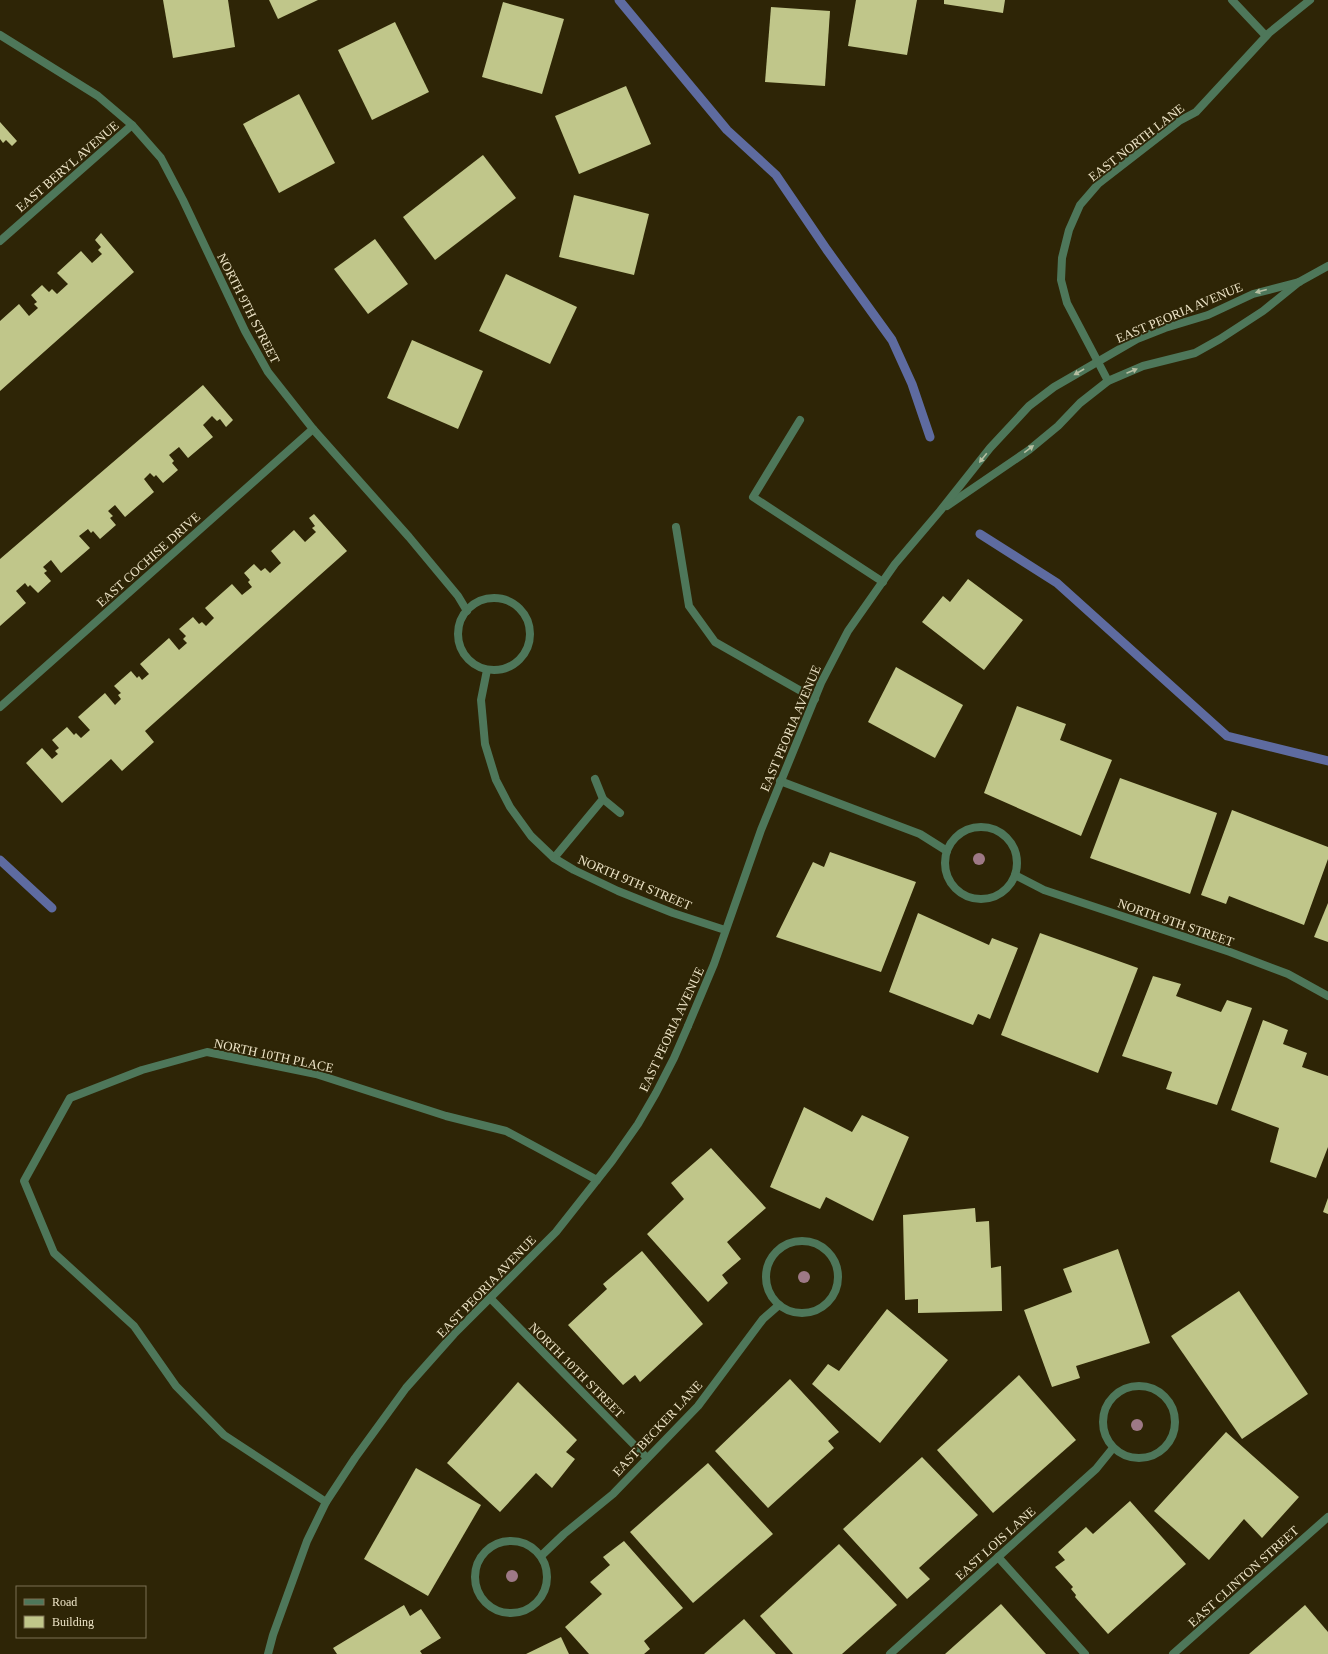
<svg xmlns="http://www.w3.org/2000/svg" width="1328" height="1654" viewBox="0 0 1328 1654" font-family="'Times New Roman',serif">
  <rect width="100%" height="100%" fill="#2e2506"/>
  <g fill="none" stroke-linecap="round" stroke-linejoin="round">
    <g stroke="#5e6ba0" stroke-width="9">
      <polyline points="619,0 727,130 776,175 827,250 892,340 912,384 930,437"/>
      <polyline points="980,534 1057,583 1227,736 1328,761"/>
      <polyline points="0,860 52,908"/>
    </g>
  </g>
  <g fill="#c0c68a">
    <polygon points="163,0 228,0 235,47 173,58"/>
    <polygon points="269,0 318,0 278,19"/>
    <polygon points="856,0 917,0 907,55 848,46"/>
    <polygon points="944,0 1005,0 1003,13 944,4"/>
    <polygon points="503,2 564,19 542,94 482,77"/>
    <polygon points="771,7 830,11 825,86 765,82"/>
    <polygon points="395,22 429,92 372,120 338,50"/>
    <polygon points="626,86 651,144 579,174 555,116"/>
    <polygon points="299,94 335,163 279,193 243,124"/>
    <polygon points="0,122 17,141 12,146 6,140 3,143 0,139"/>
    <polygon points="483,155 516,198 435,260 403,217"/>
    <polygon points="574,195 649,214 634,275 559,257"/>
    <polygon points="101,233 134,272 0,391 0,321 19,304 29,316 38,308 34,304 37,302 31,295 42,285 49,292 52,289 57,294 68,284 57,273 81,251 92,263 102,254 98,250 101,247 95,240"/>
    <polygon points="375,239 408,284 368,314 334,269"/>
    <polygon points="506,274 577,307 550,364 479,331"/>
    <polygon points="412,340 483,371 458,429 387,398"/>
    <polygon points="203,385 233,420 226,427 220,419 217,421 212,416 203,425 213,437 188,458 179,447 169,455 174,461 172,463 178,470 163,483 156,475 154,477 150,473 144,479 154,492 125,517 115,505 108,511 113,516 110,518 116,525 100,539 93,531 91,533 88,529 79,536 90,548 61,573 51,560 43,567 47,571 44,573 51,581 38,593 30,585 28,587 25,583 16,591 26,603 0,626 0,559"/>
    <polygon points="314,514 347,551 145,731 154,742 122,771 111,759 62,803 26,763 42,748 52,759 58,754 55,751 59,748 52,740 67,727 74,735 76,733 81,738 90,730 78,717 105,693 115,705 121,699 118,695 121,693 114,686 131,671 137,678 139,676 142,680 149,674 140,664 169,638 179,650 187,643 183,639 186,636 179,629 193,617 199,624 202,622 206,626 214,618 205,608 232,584 242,595 252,587 248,582 250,580 244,573 254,564 261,571 265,568 270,573 281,563 271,551 294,530 305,542 316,532 312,528 315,526 309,518"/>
    <polygon points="968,579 1023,620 984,670 922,622 943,596 950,602"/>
    <polygon points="896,667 963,705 935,758 868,722"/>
    <polygon points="1017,706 1066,724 1060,740 1112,760 1081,836 984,793"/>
    <polygon points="1120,778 1217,813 1190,894 1090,858"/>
    <polygon points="1232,810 1328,847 1328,859 1304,925 1229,896 1226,904 1201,895"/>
    <polygon points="830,852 916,882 881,972 776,937 813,862 824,867"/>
    <polygon points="1328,903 1328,942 1314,937"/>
    <polygon points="918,913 989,945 992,938 1018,948 990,1019 978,1014 973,1025 889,992"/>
    <polygon points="1040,933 1138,968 1098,1073 1001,1035"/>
    <polygon points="1153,976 1181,984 1176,996 1221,1012 1227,1000 1252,1008 1217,1105 1166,1089 1172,1072 1122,1056"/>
    <polygon points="1263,1020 1288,1030 1283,1044 1307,1053 1302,1067 1328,1076 1328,1147 1316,1178 1270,1162 1279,1128 1231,1110"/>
    <polygon points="804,1107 852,1132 862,1115 909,1137 873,1221 826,1197 820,1209 770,1187"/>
    <polygon points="711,1148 766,1208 727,1242 741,1259 722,1275 728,1283 708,1302 647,1234 684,1199 671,1183"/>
    <polygon points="1328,1198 1328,1214 1323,1212"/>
    <polygon points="975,1208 976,1222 989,1221 991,1268 1001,1266 1002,1311 918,1313 918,1299 905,1300 903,1215"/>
    <polygon points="1118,1249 1150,1343 1076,1366 1080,1378 1052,1387 1024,1310 1072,1292 1063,1269"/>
    <polygon points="642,1251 703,1324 640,1382 635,1375 623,1385 568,1325 607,1289 603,1284"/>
    <polygon points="1239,1291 1308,1394 1242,1439 1171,1336"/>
    <polygon points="887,1309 948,1360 880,1443 812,1384 828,1364 839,1371"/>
    <polygon points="1019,1375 1076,1440 993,1513 937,1450"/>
    <polygon points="790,1379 839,1432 828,1441 834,1448 768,1508 715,1451"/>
    <polygon points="518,1382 577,1440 566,1452 575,1459 552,1488 536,1473 500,1512 447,1463"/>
    <polygon points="1226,1432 1299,1497 1262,1538 1244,1519 1209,1560 1154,1511"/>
    <polygon points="922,1457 978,1515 919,1568 930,1579 907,1599 843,1529"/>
    <polygon points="708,1463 773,1534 693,1603 630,1532"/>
    <polygon points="416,1468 481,1505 428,1596 364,1559"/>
    <polygon points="1130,1501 1186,1564 1108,1634 1075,1597 1076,1595 1071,1589 1073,1587 1055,1567 1065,1560 1058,1552 1086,1527 1093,1534"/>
    <polygon points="624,1541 683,1608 644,1641 650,1649 644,1654 589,1654 565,1627 602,1594 590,1582 610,1565 603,1557"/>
    <polygon points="839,1544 897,1605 842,1654 793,1654 760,1616"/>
    <polygon points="1001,1604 1046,1654 945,1654"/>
    <polygon points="404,1605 410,1616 421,1609 441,1638 420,1651 422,1654 337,1654 333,1648"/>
    <polygon points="1305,1605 1328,1632 1328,1654 1249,1654"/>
    <polygon points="744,1619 776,1654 704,1654"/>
    <polygon points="561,1637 569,1654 526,1654"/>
  </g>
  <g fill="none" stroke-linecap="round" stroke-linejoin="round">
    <g stroke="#4e775a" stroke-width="8">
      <polyline points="1232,0 1266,36"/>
      <polyline points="800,420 753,497 883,582"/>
      <polyline points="676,527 689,606 715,642 815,699"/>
      <polyline points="603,799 620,813"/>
      <polyline points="554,858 603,799 595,779"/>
    </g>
    <g stroke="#4e775a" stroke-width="8">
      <polyline points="0,35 98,96 132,125 161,158 183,200 245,331 268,372 313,429 409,537 458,596 467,611"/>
      <polyline points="0,241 132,125"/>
      <polyline points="1108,381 1067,303 1061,280 1062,258 1069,230 1080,205 1099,183 1179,121 1196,112 1269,33 1310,0"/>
      <circle cx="494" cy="634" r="36"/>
      <polyline points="487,670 481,700 485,744 496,780 510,807 531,836 554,858 574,870 618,891 673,913 725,930"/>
      <polyline points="0,707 313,429"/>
      <polyline points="780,781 920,834 947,851"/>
      <circle cx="981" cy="863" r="36"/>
      <polyline points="1015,875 1044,890 1230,952 1288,974 1328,996"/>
      <circle cx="802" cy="1277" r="36"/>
      <polyline points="490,1298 647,1458"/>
      <circle cx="1139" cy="1422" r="36"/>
      <polyline points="326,1502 224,1435 176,1386 134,1326 54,1253 24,1181 70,1098 142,1070 207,1052 316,1074 446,1116 506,1131 597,1180"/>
      <circle cx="511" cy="1577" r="36"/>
      <polyline points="541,1556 564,1534 613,1494 698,1406 763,1319 779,1305"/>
      <polyline points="998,1557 1085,1654"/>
      <polyline points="268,1654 273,1635 307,1541 326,1502 355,1458 406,1388 454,1334 556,1232 612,1161 638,1124 656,1093 674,1058 688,1026"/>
      <polyline points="890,1654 1096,1469 1113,1448"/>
      <polyline points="1173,1654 1328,1517"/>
    </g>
    <g stroke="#4e775a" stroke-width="8">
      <polyline points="947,506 1029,450 1058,426 1080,403 1108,381 1143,366 1195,353 1220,339 1263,311 1299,282 1328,266"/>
      <polyline points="688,1026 714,964 761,830 821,683 848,631 895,564 940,511 990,448 1029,406 1054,387 1137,339 1165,328 1208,315 1253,294 1299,282"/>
    </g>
  </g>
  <g fill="#9e7986">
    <circle cx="979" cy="859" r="6"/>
    <circle cx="804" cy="1277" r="6"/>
    <circle cx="1137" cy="1425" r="6"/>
    <circle cx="512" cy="1576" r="6"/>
  </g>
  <defs><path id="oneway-solid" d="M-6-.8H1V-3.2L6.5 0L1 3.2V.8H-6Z"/></defs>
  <g fill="#b5bea1">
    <use href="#oneway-solid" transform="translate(1261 291) rotate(165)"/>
    <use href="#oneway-solid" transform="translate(1132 371) rotate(-23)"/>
    <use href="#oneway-solid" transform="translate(1079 372) rotate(150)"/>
    <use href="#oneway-solid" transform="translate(1029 449) rotate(-37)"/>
    <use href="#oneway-solid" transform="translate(983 458) rotate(129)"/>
  </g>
  <g text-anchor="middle" stroke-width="4" stroke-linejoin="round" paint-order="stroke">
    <g font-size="13" fill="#ede4c7" stroke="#2e2506">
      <text transform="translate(1136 142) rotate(-38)" y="5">EAST NORTH LANE</text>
      <text transform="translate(67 166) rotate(-41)" y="5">EAST BERYL AVENUE</text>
      <text transform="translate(249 308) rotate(63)" y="5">NORTH 9TH STREET</text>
      <text transform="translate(1179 312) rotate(-23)" y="5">EAST PEORIA AVENUE</text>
      <text transform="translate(148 559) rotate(-42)" y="5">EAST COCHISE DRIVE</text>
      <text transform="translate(790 728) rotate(-67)" y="5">EAST PEORIA AVENUE</text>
      <text transform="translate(635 882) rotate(23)" y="5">NORTH 9TH STREET</text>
      <text transform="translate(1176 922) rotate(19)" y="5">NORTH 9TH STREET</text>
      <text transform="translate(671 1029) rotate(-65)" y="5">EAST PEORIA AVENUE</text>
      <text transform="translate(274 1055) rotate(12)" y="5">NORTH 10TH PLACE</text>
      <text transform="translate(486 1286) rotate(-46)" y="5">EAST PEORIA AVENUE</text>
      <text transform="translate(577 1370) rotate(45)" y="5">NORTH 10TH STREET</text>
      <text transform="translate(657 1428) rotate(-47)" y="5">EAST BECKER LANE</text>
      <text transform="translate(995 1543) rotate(-42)" y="5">EAST LOIS LANE</text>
      <text transform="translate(1243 1576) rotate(-42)" y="5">EAST CLINTON STREET</text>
    </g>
  </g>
  <rect x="16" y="1586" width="130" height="52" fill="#2e2506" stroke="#7a7153"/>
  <rect x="24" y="1599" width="20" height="6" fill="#4e775a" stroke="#7a7153"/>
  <text x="52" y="1606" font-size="12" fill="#ede4c7">Road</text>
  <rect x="24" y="1616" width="20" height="12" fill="#c0c68a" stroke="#7a7153"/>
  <text x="52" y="1626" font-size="12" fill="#ede4c7">Building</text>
</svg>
